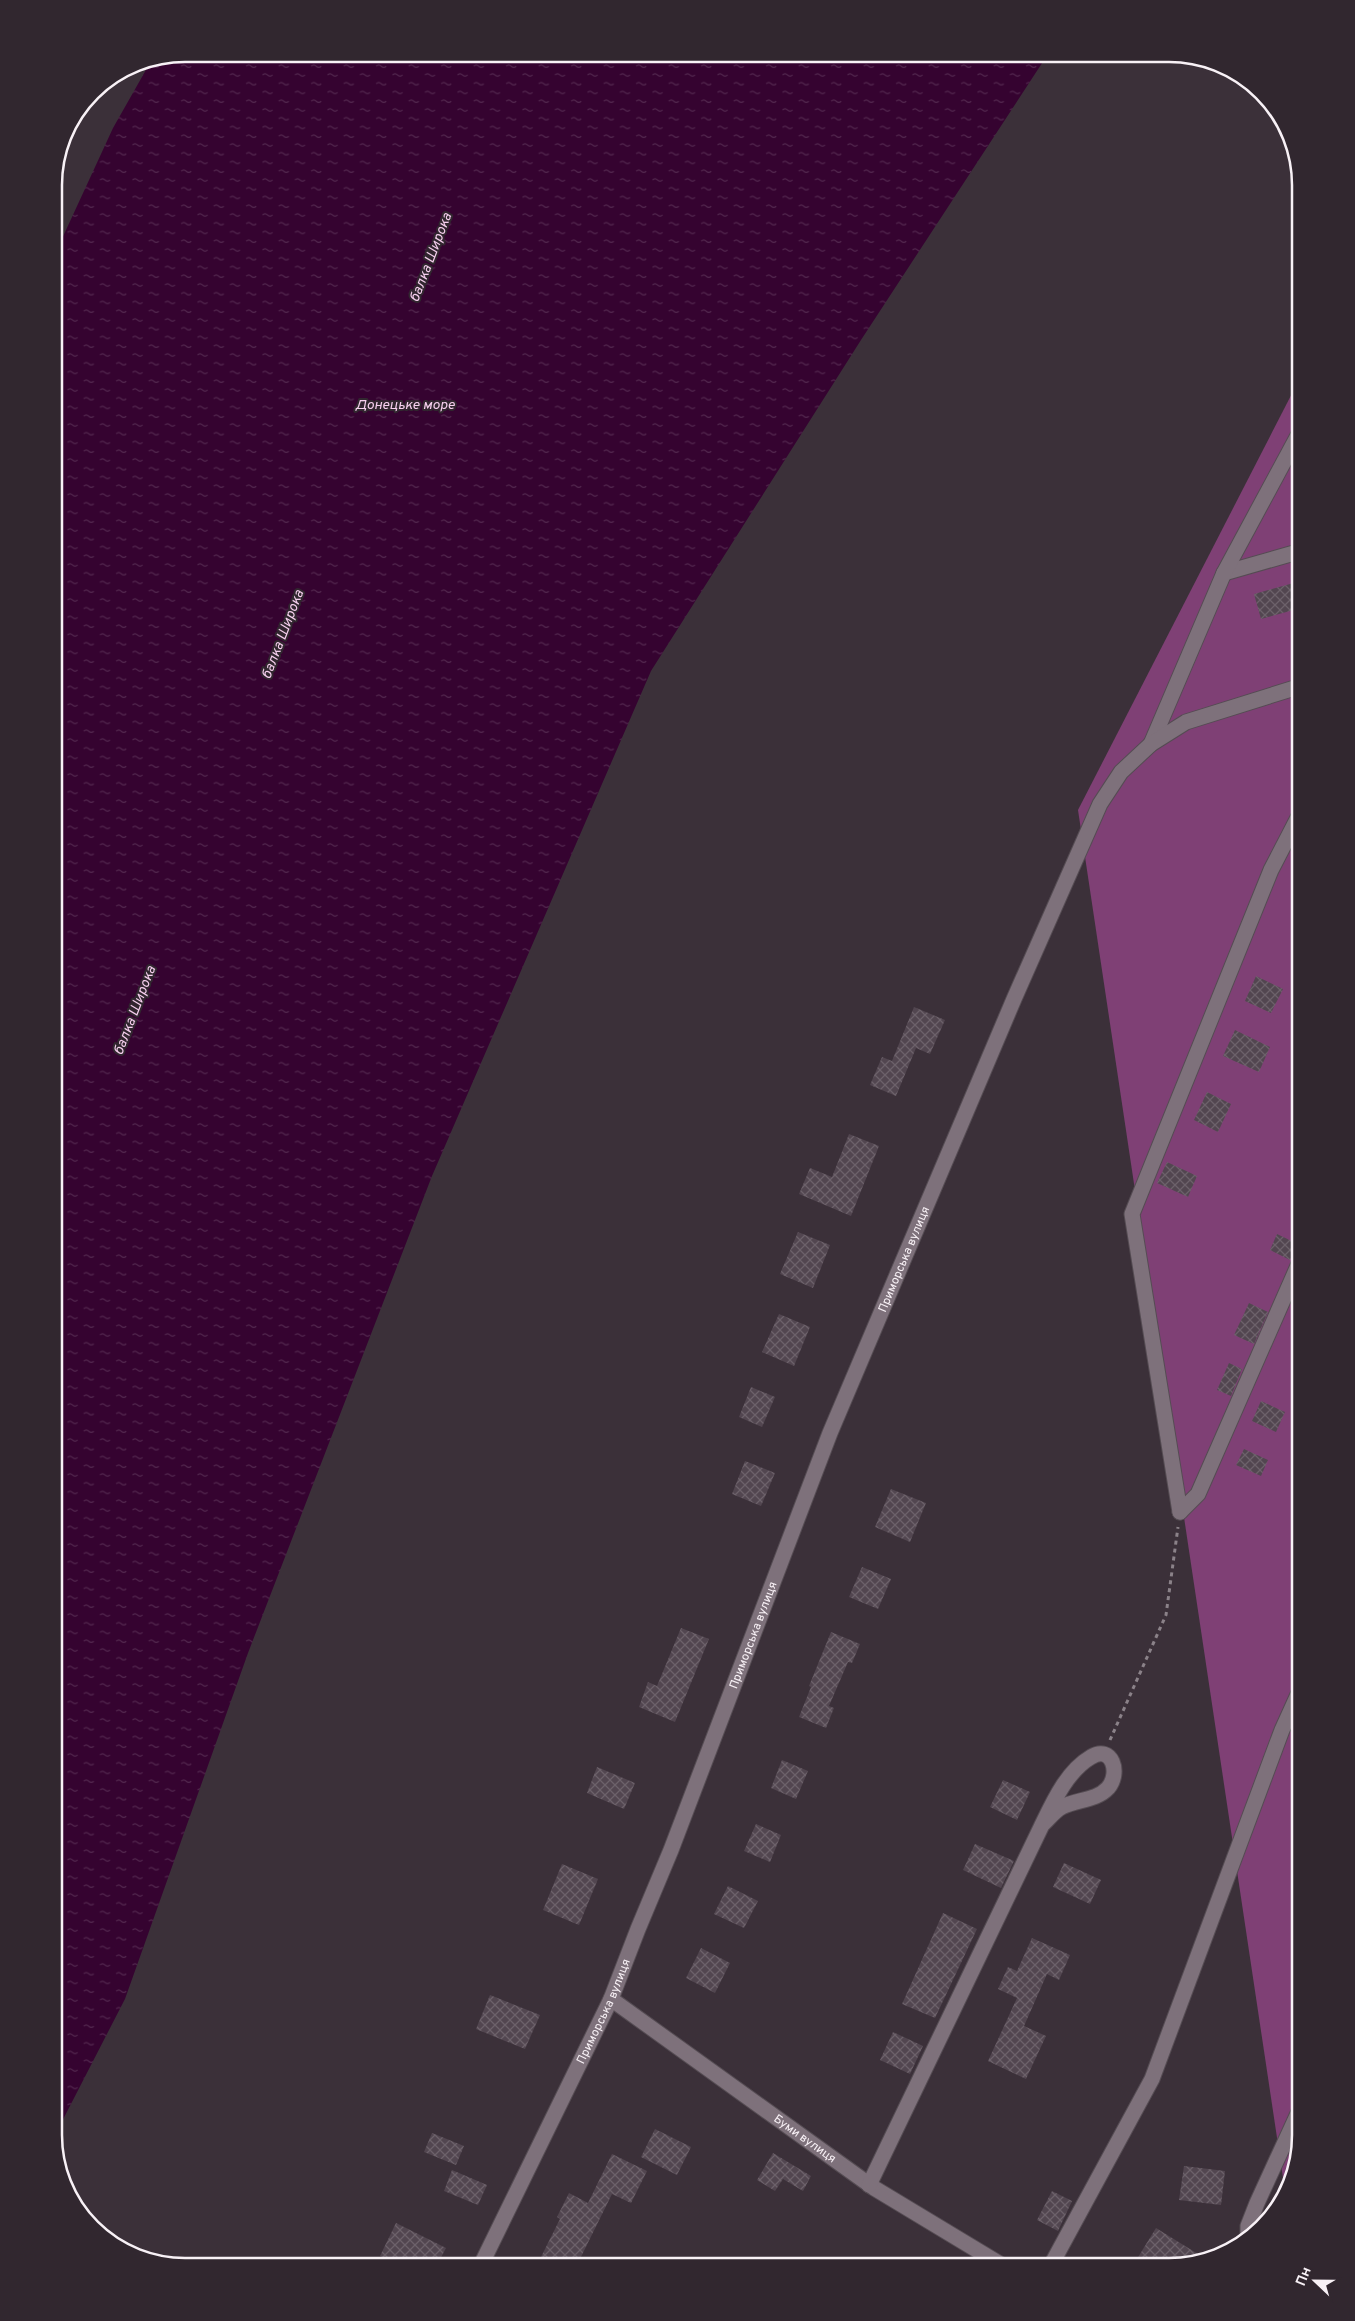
<svg xmlns="http://www.w3.org/2000/svg" width="1355" height="2321" viewBox="0 0 1355 2321" font-family="Overpass,sans-serif">
  <defs>
    <pattern id="water-ripples" width="26" height="14" patternUnits="userSpaceOnUse" patternTransform="scale(1.25)"><rect width="26" height="14" fill="#350330"/><path d="M2 4q2-2 4 0t4 0M15 11q2-2 4 0t4 0" fill="none" stroke="#53284f"/></pattern>
    <pattern id="building-cross-hatch" width="8" height="8" patternUnits="userSpaceOnUse" patternTransform="scale(1.25)"><rect width="8" height="8" fill="#524650"/><path d="M0 0l8 8M0 8l8-8" fill="none" stroke="#6c616a"/></pattern>
  </defs>
  <rect width="100%" height="100%" fill="#3b3039"/>
  <polygon fill="#7f4075" points="1301,376 1301,2136 1285,2191 1078,810"/>
  <polygon fill="url(#water-ripples)" points="186,54 1048,54 861,340 651,671 432,1176 248,1653 125,1999 54,2137 54,256 113,128 151,61"/>
  <g fill="url(#building-cross-hatch)">
    <polygon points="1301,581 1301,608 1261,619 1254,594"/>
    <polygon points="1256,976 1283,989 1271,1013 1245,1001"/>
    <polygon points="914,1007 945,1020 930,1054 916,1048 896,1096 870,1085 882,1057 892,1061"/>
    <polygon points="1235,1030 1270,1047 1259,1072 1223,1056"/>
    <polygon points="1207,1092 1231,1104 1218,1132 1194,1120"/>
    <polygon points="849,1134 879,1146 851,1216 799,1194 810,1168 832,1177"/>
    <polygon points="1167,1162 1197,1176 1188,1197 1157,1183"/>
    <polygon points="798,1232 830,1245 813,1288 780,1274"/>
    <polygon points="1277,1234 1300,1245 1290,1260 1270,1250"/>
    <polygon points="1249,1303 1268,1312 1254,1344 1234,1335"/>
    <polygon points="779,1314 810,1327 794,1366 762,1352"/>
    <polygon points="1229,1363 1242,1369 1231,1396 1217,1390"/>
    <polygon points="751,1387 775,1397 762,1427 739,1417"/>
    <polygon points="1261,1401 1285,1412 1276,1432 1252,1421"/>
    <polygon points="1244,1449 1268,1460 1261,1476 1236,1465"/>
    <polygon points="745,1461 775,1473 761,1506 732,1494"/>
    <polygon points="891,1489 926,1503 910,1542 875,1527"/>
    <polygon points="862,1567 891,1579 878,1609 849,1597"/>
    <polygon points="681,1628 709,1639 675,1722 639,1707 648,1682 657,1686"/>
    <polygon points="831,1632 860,1644 852,1663 848,1662 829,1706 834,1708 826,1728 799,1717 811,1687 809,1686"/>
    <polygon points="782,1760 808,1771 796,1799 771,1788"/>
    <polygon points="597,1767 635,1783 624,1809 587,1793"/>
    <polygon points="1003,1780 1030,1792 1017,1820 990,1807"/>
    <polygon points="756,1824 781,1835 770,1862 744,1851"/>
    <polygon points="975,1844 1014,1861 1001,1888 963,1870"/>
    <polygon points="1064,1863 1101,1880 1090,1904 1053,1887"/>
    <polygon points="562,1864 598,1879 579,1925 543,1910"/>
    <polygon points="728,1886 758,1901 744,1928 714,1914"/>
    <polygon points="943,1913 977,1929 935,2018 902,2004"/>
    <polygon points="1032,1938 1070,1955 1059,1980 1047,1974 1024,2026 1046,2036 1026,2079 988,2061 1017,1998 998,1989 1008,1967 1017,1971"/>
    <polygon points="701,1948 730,1963 715,1993 686,1978"/>
    <polygon points="490,1995 540,2015 525,2049 476,2029"/>
    <polygon points="893,2032 923,2046 910,2074 880,2060"/>
    <polygon points="655,2129 691,2147 677,2175 641,2157"/>
    <polygon points="432,2133 464,2146 456,2165 424,2152"/>
    <polygon points="773,2153 811,2176 803,2191 783,2179 775,2191 757,2180"/>
    <polygon points="612,2154 647,2171 631,2203 612,2194 576,2267 547,2267 538,2263 560,2219 557,2217 569,2193 588,2203"/>
    <polygon points="1184,2166 1225,2171 1221,2205 1179,2200"/>
    <polygon points="452,2170 487,2185 478,2205 444,2191"/>
    <polygon points="1052,2191 1072,2201 1058,2231 1037,2220"/>
    <polygon points="396,2223 446,2248 436,2267 403,2267 380,2256"/>
    <polygon points="1156,2228 1206,2259 1170,2267 1132,2267"/>
  </g>
  <g fill="none" stroke-linecap="round" stroke-linejoin="round">
    <g stroke="#554c53" stroke-width="17">
      <g id="minor">
        <polyline points="1224,573 1301,551"/>
        <polyline points="1151,744 1224,573 1301,430"/>
        <polyline points="1180,1512 1132,1214 1271,870 1301,812"/>
        <polyline points="1180,1512 1198,1494 1301,1259"/>
        <path id="s1" d="M611,1999L874,2188L1005,2267"/>
        <path d="M869,2185L1042,1825C1053,1802 1067,1771 1091,1757C1112,1744 1121,1773 1108,1788C1096,1801 1077,1799 1062,1807C1054,1811 1048,1820 1042,1825"/>
        <polyline points="1248,2236 1248,2226 1257,2203 1301,2107"/>
        <path id="s2" d="M480,2267L611,1999L638,1929L671,1850L830,1433L1014,999L1100,804L1121,772L1151,744L1186,722L1301,686"/>
        <polyline points="1050,2267 1152,2079 1282,1730 1301,1688"/>
      </g>
    </g>
    <polyline stroke="#8b8289" stroke-width="3" stroke-dasharray="4 4" stroke-linecap="butt" points="1110,1740 1166,1615 1178,1527"/>
    <use href="#minor" stroke="#7e717b" stroke-width="15"/>
  </g>
  <g text-anchor="middle" stroke-width="4" stroke-linejoin="round" paint-order="stroke">
    <g font-size="12" fill="#f8f1f6" stroke="#31272f">
      <text dy="4" stroke="none"><textPath href="#s2" startOffset="1094">Приморська вулиця</textPath></text>
      <text dy="4" stroke="none"><textPath href="#s2" startOffset="689">Приморська вулиця</textPath></text>
      <text dy="4" stroke="none"><textPath href="#s2" startOffset="284">Приморська вулиця</textPath></text>
      <text dy="4" stroke="none"><textPath href="#s1" startOffset="239">Буми вулиця</textPath></text>
    </g>
    <g font-size="14" font-style="italic" fill="#f6cfee" stroke="#31272f">
      <text transform="translate(430 257) rotate(-69)" y="5">балка Широка</text>
      <text x="405" y="409">Донецьке море</text>
      <text transform="translate(282 634) rotate(-69)" y="5">балка Широка</text>
      <text transform="translate(134 1010) rotate(-69)" y="5">балка Широка</text>
    </g>
  </g>
  <path d="M0 0H1355V2321H0ZM185 62H1169A123 123 0 0 1 1292 185V2135A123 123 0 0 1 1169 2258H185A123 123 0 0 1 62 2135V185A123 123 0 0 1 185 62Z" fill="#31272f" fill-rule="evenodd"/>
  <path fill="none" stroke="#f8f1f6" stroke-width="2.5" d="M185 62H1169A123 123 0 0 1 1292 185V2135A123 123 0 0 1 1169 2258H185A123 123 0 0 1 62 2135V185A123 123 0 0 1 185 62Z"/>
  <g transform="translate(1315 2281) rotate(292)" stroke="#31272f" stroke-width="4" paint-order="stroke">
  <path d="M0-4L9 19L0 12L-9 19Z" fill="#f8f1f6"/>
  <text y="-8" font-size="14" font-weight="bold" text-anchor="middle" fill="#f8f1f6">Пн</text>
  </g>
</svg>
